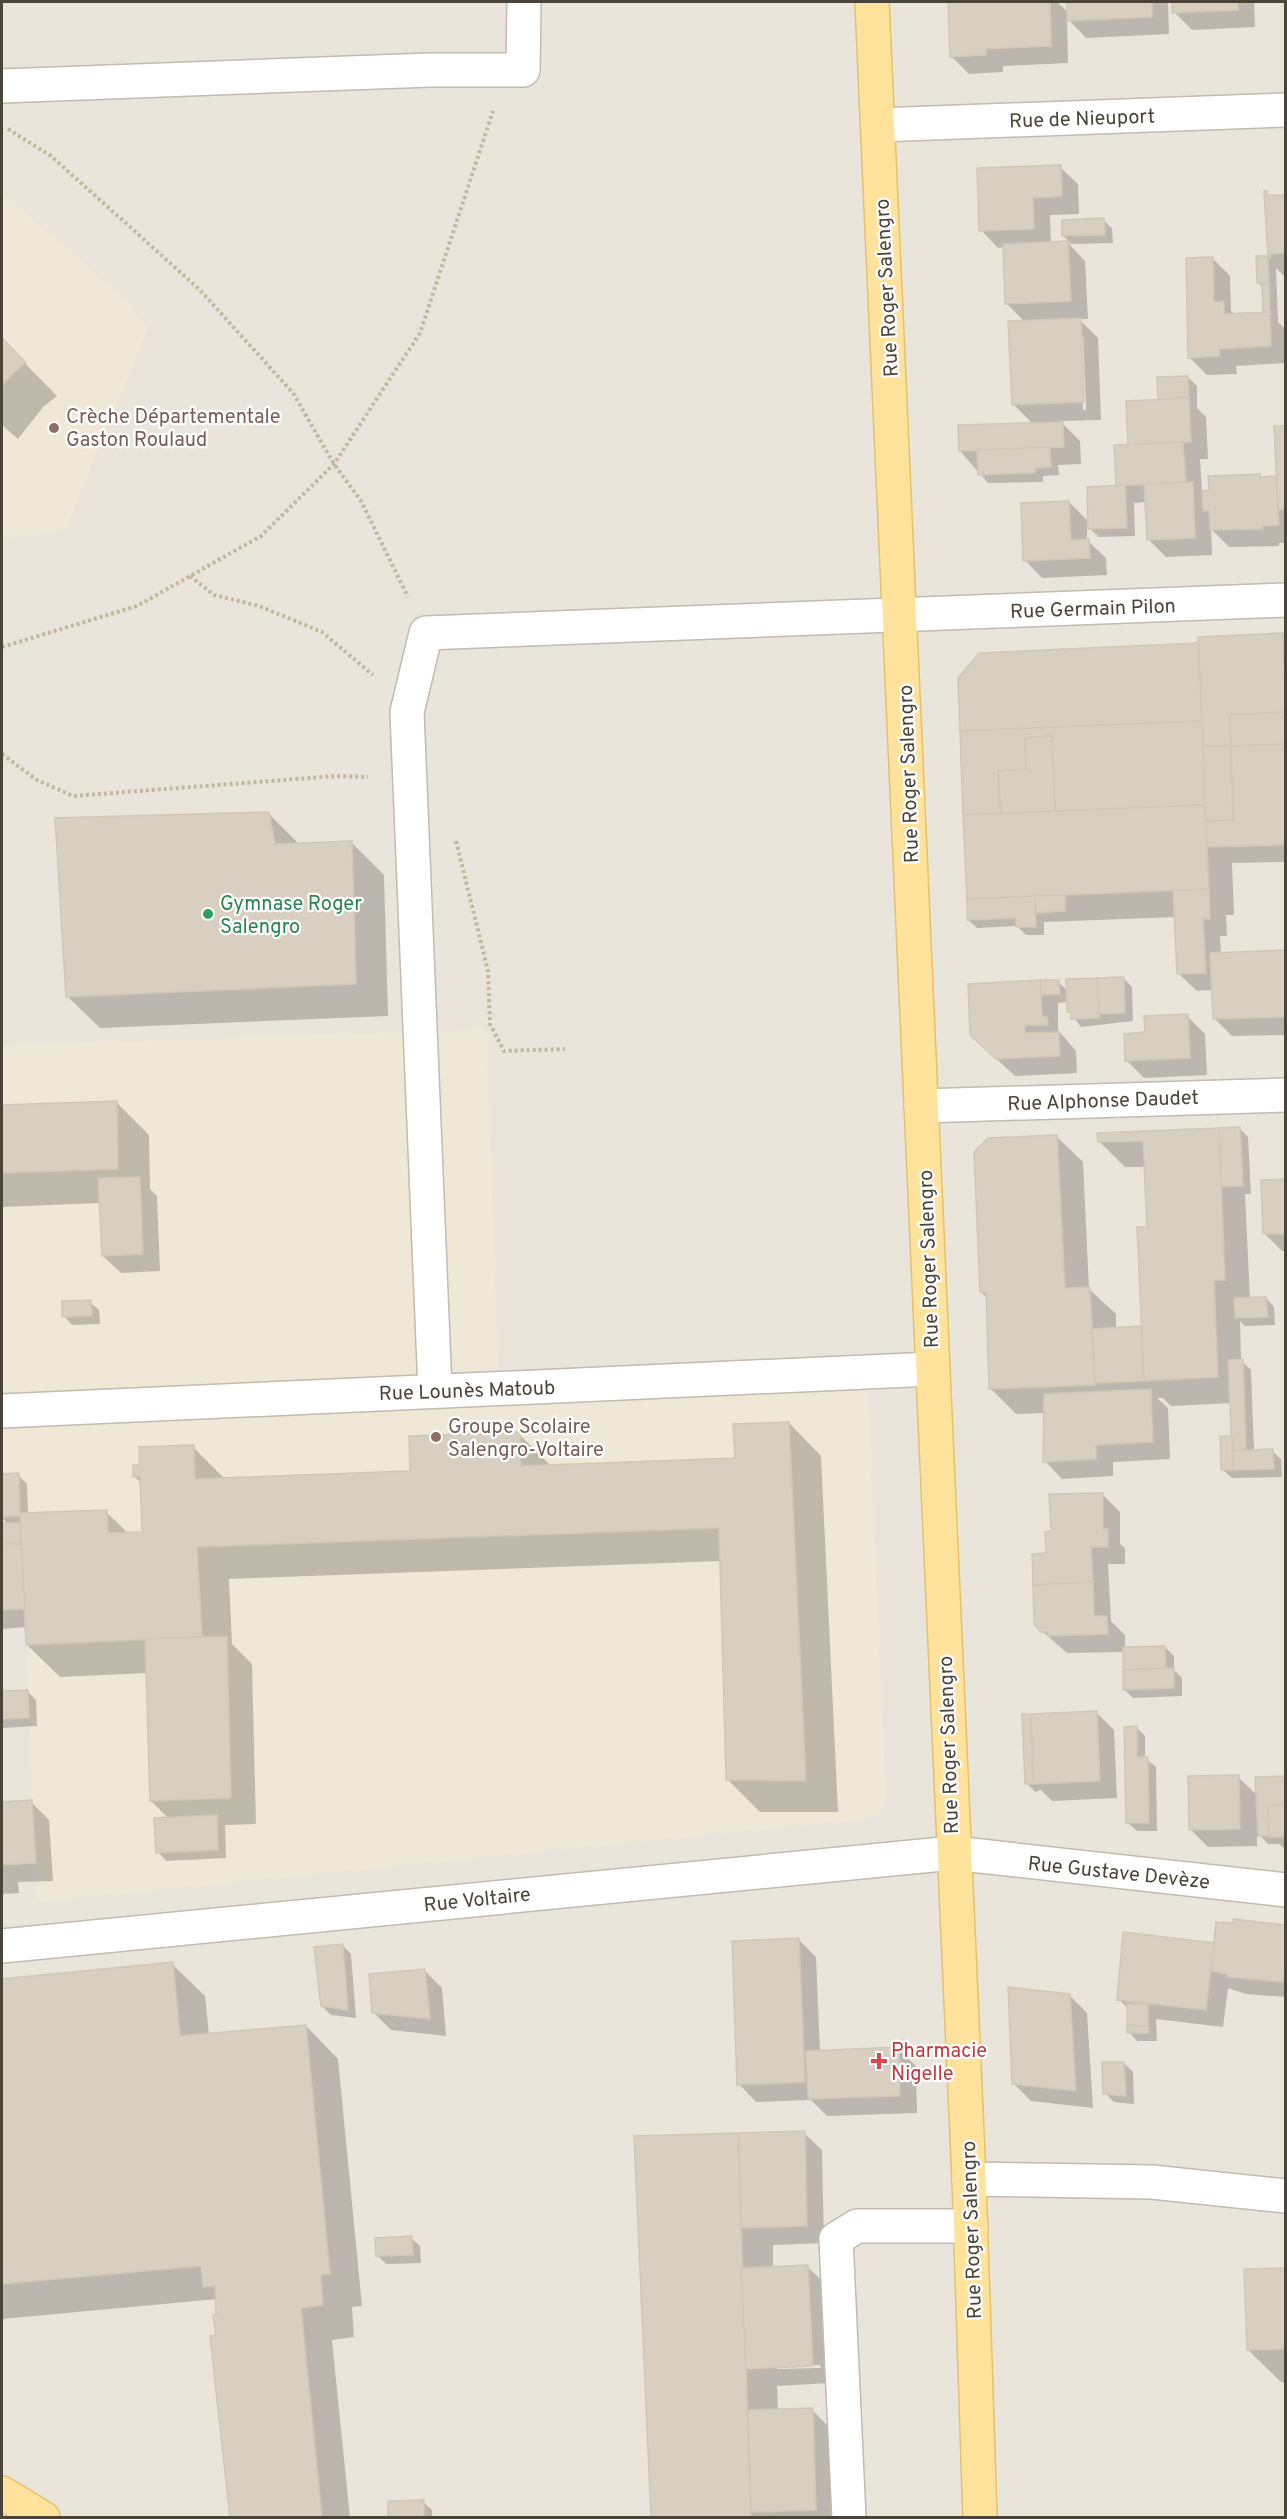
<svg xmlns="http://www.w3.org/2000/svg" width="1287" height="2519" viewBox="0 0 1287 2519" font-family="Overpass,sans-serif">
  <rect width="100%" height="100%" fill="#f6f3ec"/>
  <polygon fill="#eae5da" points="2,2 1285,2 1285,2517 2,2518"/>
  <g fill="#efe8d6">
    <polygon points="2,193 124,298 148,328 66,528 2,540"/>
    <polygon points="486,1029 499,1389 863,1372 868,1400 886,1803 872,1818 37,1902 19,1474 2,1474 2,1046"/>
  </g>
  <g fill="#0003" fill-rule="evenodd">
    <polygon points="949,2 1057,2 1069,13 1068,2 1168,2 1169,34 1086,38 1067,18 1068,63 1003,66 1003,72 969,74 951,56"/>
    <polygon points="1174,2 1254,2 1255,27 1192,30 1174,12"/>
    <path d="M1060,167L1078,184L1079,214L1050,215L1051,244L1071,243L1063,236L1103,220L1112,228L1113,243L1069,244L1085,261L1088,319H1079L1098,338L1101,420L1060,421L1080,441L1081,464L1058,465L1059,475L1043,476V482L988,483L960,451L1033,424L1014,405L1025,322L1006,303L1005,247L998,248L981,230ZM1080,336H1083L1086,410H1083Z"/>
    <polygon points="1267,193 1271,197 1286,196 1286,278 1276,268 1278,322 1286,330 1286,363 1236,366 1237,374 1207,375 1189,357 1212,258 1230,276 1231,311 1235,315 1267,314 1264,288 1258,283 1257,258 1269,257"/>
    <polygon points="2,340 57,396 44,406 18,439 2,425"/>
    <polygon points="1188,377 1197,386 1197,408 1206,417 1208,459 1200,459 1202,492 1259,476 1262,479 1278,478 1286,427 1286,543 1279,543 1279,546 1229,547 1211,529 1212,555 1166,557 1148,539 1146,502 1134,503 1135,536 1099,537 1090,529 1118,487 1130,446 1161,401"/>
    <polygon points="1069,502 1087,520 1087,540 1106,558 1107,575 1042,578 1025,560"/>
    <path d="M1283,635L1286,638V842L1231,844V847L1286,845V862L1232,863L1234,915H1226L1227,936H1220L1221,954L1286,951V1035L1232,1036L1215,1019L1213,990L1197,991L1179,974L1176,917L1044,922V935H1026L1017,926L977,928L968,920L959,679ZM1052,763H1055L1057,819H1054Z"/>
    <polygon points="268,813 300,845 351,842 384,875 388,1016 100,1028 67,996"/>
    <polygon points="1123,978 1132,987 1133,1021 1081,1027 1069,1011 1068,1002 1058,1003 1058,1030 1076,1051 1077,1073 1015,1076 990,1053 969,985 1058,982 1068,991"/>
    <polygon points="1187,1016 1205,1034 1207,1075 1144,1078 1126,1060 1147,1034"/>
    <polygon points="116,1102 149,1135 150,1189 157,1196 160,1271 121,1273 103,1256 100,1203 2,1207 2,1107"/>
    <polygon points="1240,1129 1248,1137 1251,1194 1245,1194 1250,1299 1266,1298 1274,1307 1275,1325 1245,1326 1240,1321 1241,1360 1251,1370 1254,1451 1272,1451 1281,1459 1282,1477 1232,1478 1223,1470 1233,1437 1232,1403 1171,1406 1163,1398 1157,1398 1168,1408 1170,1459 1113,1462 1113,1476 1062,1479 1045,1461 1045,1413 1016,1414 990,1388 987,1298 981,1292 1057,1137 1083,1162 1089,1289 1116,1314 1116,1329 1141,1328 1143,1330 1149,1229 1146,1167 1125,1167 1100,1142"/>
    <polygon points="1286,1180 1286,1251 1282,1251 1265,1234"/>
    <polygon points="90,1302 99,1310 100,1324 72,1325 64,1316"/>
    <polygon points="789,1423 821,1456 838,1812 760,1812 727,1779 721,1561 229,1579 232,1644 252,1664 256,1824 225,1825 226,1858 166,1861 158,1852 169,1819 151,1801 148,1673 60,1677 27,1645 26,1627 2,1629 2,1525 8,1524 2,1518 2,1476 18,1475 27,1484 28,1514 106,1512 129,1534 143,1534 142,1484 134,1476 193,1447 225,1479 411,1472 519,1434 552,1467 736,1459"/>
    <polygon points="1102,1494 1120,1512 1120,1544 1125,1548 1125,1564 1108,1564 1111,1621 1125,1635 1125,1649 1165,1647 1174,1656 1174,1670 1182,1678 1182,1696 1133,1698 1125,1690 1124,1652 1067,1653 1042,1631 1047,1554 1053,1532"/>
    <polygon points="27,1691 36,1700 37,1726 2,1728 2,1693"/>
    <polygon points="1096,1712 1114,1730 1117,1798 1052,1801 1041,1790 1035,1792 1027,1783"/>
    <polygon points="1136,1727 1145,1736 1145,1758 1156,1767 1157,1831 1137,1831 1128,1823"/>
    <polygon points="1238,1777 1258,1796 1286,1778 1286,1850 1279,1844 1268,1844 1257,1832 1257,1846 1208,1847 1190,1829"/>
    <polygon points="31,1802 49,1820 53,1881 18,1882 19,1893 2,1894 2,1803"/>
    <polygon points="1286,1927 1286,1997 1246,1994 1228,1988 1223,2027 1156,2019 1157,2041 1137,2041 1129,2032 1129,2009 1118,1999 1215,1944"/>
    <polygon points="799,1940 816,1957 820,2052 898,2049 916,2066 917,2113 827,2116 811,2100 756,2102 739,2084"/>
    <polygon points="342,1945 351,1954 356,2018 331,2015 322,2006"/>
    <polygon points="172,1964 205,1996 209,2035 306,2026 338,2059 362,2306 352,2307 354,2337 332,2340 350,2518 231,2518 217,2299 2,2319 2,1981"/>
    <polygon points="424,1970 442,1988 446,2036 391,2030 373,2012"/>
    <polygon points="1070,1996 1087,2013 1093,2108 1031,2101 1013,2083"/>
    <polygon points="1124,2063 1133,2072 1134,2104 1114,2102 1105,2093"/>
    <path d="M804,2133L822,2150L824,2243L773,2245V2268L808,2267L825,2284L830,2383L777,2386L778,2411L812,2410L830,2428L833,2518H652L635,2137ZM820,2365L821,2368L777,2369V2366Z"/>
    <polygon points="411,2238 420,2246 421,2263 386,2264 378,2256"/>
    <polygon points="1286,2269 1286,2382 1281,2382 1248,2350"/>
    <polygon points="423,2502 432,2510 432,2518 390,2518"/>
  </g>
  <g fill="#d8cfc1" stroke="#d3c7b4" stroke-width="1.5">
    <polygon points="948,2 1050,2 1051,46 986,49 986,55 950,57"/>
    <polygon points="1067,2 1152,2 1152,17 1067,21"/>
    <polygon points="1172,2 1238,2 1238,10 1172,13"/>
    <polygon points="1061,165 1062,196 1033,198 1034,229 979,231 977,168"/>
    <polygon points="1264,191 1267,191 1267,195 1286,195 1286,253 1271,254 1270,258 1268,258"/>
    <polygon points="1104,218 1105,235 1062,236 1062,220"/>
    <polygon points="1068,241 1071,301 1005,304 1003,244"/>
    <polygon points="1256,256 1268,256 1269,283 1257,283"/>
    <polygon points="1213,257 1214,302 1224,301 1224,314 1270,312 1271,346 1219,349 1220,356 1188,358 1186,258"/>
    <polygon points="1262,283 1269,283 1270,312 1263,312"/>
    <polygon points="1081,318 1084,402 1012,405 1008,321"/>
    <polygon points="2,338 26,363 12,374 2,386"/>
    <polygon points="1188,376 1189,398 1158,400 1157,377"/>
    <polygon points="1189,398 1191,442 1128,445 1126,401"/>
    <polygon points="1063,422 1064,447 959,451 958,425"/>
    <polygon points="1274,426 1286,426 1286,509 1278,510"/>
    <polygon points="1183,442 1186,482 1116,486 1114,445"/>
    <polygon points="1050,447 1051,467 1035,468 1035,473 978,475 977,450"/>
    <polygon points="1260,474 1260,477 1276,476 1279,525 1262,526 1263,529 1210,530 1209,511 1203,511 1202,491 1209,490 1208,476"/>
    <polygon points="1193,482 1195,538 1147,540 1144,484"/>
    <polygon points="1125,485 1127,528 1088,529 1087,487"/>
    <polygon points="1069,501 1071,540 1089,539 1090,558 1023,561 1021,503"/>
    <polygon points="1283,633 1286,712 1230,715 1231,746 1203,746 1198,637"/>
    <polygon points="1198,643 1202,721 960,731 958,678 979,653"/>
    <polygon points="1286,712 1286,744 1231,746 1230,715"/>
    <polygon points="1202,721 1205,805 1055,811 1052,736 1025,738 1026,769 998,771 1001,814 963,815 960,731"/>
    <polygon points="1052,736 1055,811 1001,814 998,771 1026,769 1025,738"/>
    <polygon points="1286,744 1286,844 1207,847 1205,821 1233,820 1231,746"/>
    <polygon points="1203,746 1231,746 1233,820 1205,821"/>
    <polygon points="1205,805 1209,889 967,899 963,815"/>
    <polygon points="269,812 275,844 352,841 356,984 66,997 55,818"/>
    <polygon points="1209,889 1210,919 1203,919 1206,973 1177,974 1173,891"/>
    <polygon points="1065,895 1065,911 1036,913 1035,896"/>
    <polygon points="1035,896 1036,927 1016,927 1016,918 967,920 967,899"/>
    <polygon points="1286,950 1286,1017 1213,1019 1210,953"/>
    <polygon points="1124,977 1125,1013 1098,1014 1097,978"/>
    <polygon points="1097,978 1099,1018 1071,1019 1071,1012 1067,1012 1066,979"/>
    <polygon points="1040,980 1059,980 1060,994 1041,995"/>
    <polygon points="1040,980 1042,1017 1047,1017 1048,1025 1025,1025 1025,1033 1059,1032 1060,1056 996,1059 970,1035 968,984"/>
    <polygon points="1188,1014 1190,1058 1125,1061 1124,1034 1145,1032 1144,1016"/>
    <polygon points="117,1101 118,1169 2,1173 2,1105"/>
    <polygon points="1240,1127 1243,1186 1221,1187 1219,1128"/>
    <polygon points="1219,1128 1225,1280 1214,1280 1218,1377 1144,1381 1137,1227 1147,1227 1143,1141 1098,1142 1097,1133"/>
    <polygon points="1057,1135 1065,1288 1090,1287 1095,1385 989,1389 986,1292 980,1292 974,1152 988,1138"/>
    <polygon points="140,1177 143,1254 102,1256 98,1178"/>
    <polygon points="1286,1179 1286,1234 1263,1234 1261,1180"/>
    <polygon points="1266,1297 1268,1317 1235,1318 1234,1298"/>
    <polygon points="91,1300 92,1316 62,1317 62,1301"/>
    <polygon points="1141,1326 1144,1381 1095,1383 1092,1329"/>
    <polygon points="1243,1359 1246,1450 1232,1451 1228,1360"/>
    <polygon points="1151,1389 1153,1442 1096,1445 1096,1459 1043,1462 1044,1394"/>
    <polygon points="789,1422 806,1781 726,1780 719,1528 197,1547 202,1637 26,1645 20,1513 107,1510 108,1533 142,1532 140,1476 133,1477 133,1465 139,1465 139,1447 194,1445 195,1479 410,1471 409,1436 520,1432 521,1466 735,1458 733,1424"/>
    <polygon points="1220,1436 1232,1436 1233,1470 1221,1470"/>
    <polygon points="1273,1449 1274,1469 1233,1470 1232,1451"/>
    <polygon points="19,1473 20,1516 2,1517 2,1474"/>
    <polygon points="1103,1493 1103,1529 1108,1529 1108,1547 1091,1547 1093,1582 1033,1585 1032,1554 1046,1553 1045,1532 1051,1531 1049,1494"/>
    <polygon points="2,1523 20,1523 21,1544 2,1544"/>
    <polygon points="2,1544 21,1544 25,1609 2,1610"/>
    <polygon points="1093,1582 1094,1616 1107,1616 1108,1634 1048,1636 1048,1632 1041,1632 1034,1624 1033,1585"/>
    <polygon points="202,1637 227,1637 231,1798 150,1801 145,1639"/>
    <polygon points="1165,1646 1166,1668 1123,1670 1123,1647"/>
    <polygon points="1174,1668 1174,1688 1123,1690 1123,1670"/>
    <polygon points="28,1690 29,1718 2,1719 2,1691"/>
    <polygon points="1097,1711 1100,1781 1033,1784 1031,1714"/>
    <polygon points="1022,1714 1031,1714 1033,1784 1025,1784"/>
    <polygon points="1137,1726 1137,1757 1148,1757 1149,1823 1126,1823 1124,1727"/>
    <polygon points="1239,1775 1240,1829 1189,1830 1188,1776"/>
    <polygon points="1286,1776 1286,1805 1268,1805 1269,1836 1258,1836 1255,1777"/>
    <polygon points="32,1800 36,1863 2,1865 2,1802"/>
    <polygon points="1268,1805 1286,1805 1286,1837 1269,1837"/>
    <polygon points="217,1815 218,1850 156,1853 154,1818"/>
    <polygon points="1233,1919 1286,1925 1284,1982 1227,1977 1227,1974 1211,1971 1216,1922 1233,1923"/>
    <polygon points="1123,1932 1214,1943 1206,2010 1117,2000"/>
    <polygon points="799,1938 805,2082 737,2085 732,1941"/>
    <polygon points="343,1944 348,2010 321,2006 314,1947"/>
    <polygon points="173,1962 180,2036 306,2025 330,2274 321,2275 323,2305 301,2308 322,2518 230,2518 210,2336 216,2335 213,2315 216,2315 215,2286 203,2287 201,2266 2,2284 2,1979"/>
    <polygon points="425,1969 430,2019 372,2013 369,1974"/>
    <polygon points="1008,1987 1070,1994 1076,2091 1012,2084"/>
    <polygon points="1127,2004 1148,2004 1148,2026 1127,2025"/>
    <polygon points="1127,2025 1148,2026 1149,2033 1127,2033"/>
    <polygon points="899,2047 900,2096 808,2099 806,2051"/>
    <polygon points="1102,2062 1124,2062 1126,2096 1103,2094"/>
    <polygon points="805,2131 807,2226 741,2228 738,2133"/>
    <polygon points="738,2133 751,2518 651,2518 634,2136"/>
    <polygon points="412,2236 413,2255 376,2256 375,2238"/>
    <polygon points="808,2265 813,2366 746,2369 741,2268"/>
    <polygon points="1286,2268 1286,2349 1247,2350 1244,2269"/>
    <polygon points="813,2408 816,2510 751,2512 748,2410"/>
    <polygon points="424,2500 424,2518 388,2518 388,2501"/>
  </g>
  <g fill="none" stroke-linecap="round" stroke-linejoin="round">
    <g stroke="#c2bbae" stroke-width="36">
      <g id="minor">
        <polyline points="2,86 430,70 523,70 524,2"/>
        <polyline points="878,125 1286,110"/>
        <polyline points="921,1106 1286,1095"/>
        <polyline points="435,1390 407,712 426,633 1286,600"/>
        <polyline points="2,1411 932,1369"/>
        <polyline points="2,1946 953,1853 1286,1890"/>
        <polyline points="969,2179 1152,2182 1286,2196"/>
        <polyline points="849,2518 836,2239 857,2226 971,2226"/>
      </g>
    </g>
    <g stroke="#e6c16a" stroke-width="36">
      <g id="major">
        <polyline points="872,2 969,2179 980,2518"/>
        <polyline points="2,2493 43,2518"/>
      </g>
    </g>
    <g stroke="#c4b79f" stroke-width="4" stroke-dasharray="3 3" stroke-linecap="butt">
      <polyline points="8,129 51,156 199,289 293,393 334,464 361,501 408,597"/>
      <polyline points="190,576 214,595 259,606 322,632 373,675"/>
      <polyline points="2,647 137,606 261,536 334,464 420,333 493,111"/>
      <polyline points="2,754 37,780 73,796 336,776 368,777"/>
      <polyline points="456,841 488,971 490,1024 504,1051 565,1049"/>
    </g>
    <use href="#minor" stroke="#fff" stroke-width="33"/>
    <use href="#major" stroke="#ffe39c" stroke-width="33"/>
  </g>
  <g fill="#8d6e63" stroke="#fff" stroke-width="2">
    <circle cx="54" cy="428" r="6"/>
    <circle cx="436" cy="1437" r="6"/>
  </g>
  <circle fill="#2e9e5b" stroke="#fff" stroke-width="2" cx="208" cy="914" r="6"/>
  <path fill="#e0444e" stroke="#fff" stroke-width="2" d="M876 2052h6v6h6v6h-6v6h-6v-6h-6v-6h6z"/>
  <g text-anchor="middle" stroke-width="4.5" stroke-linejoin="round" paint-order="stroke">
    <g font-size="20" fill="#4b4439" stroke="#fff">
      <text transform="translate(1082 118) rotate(-2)" y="7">Rue de Nieuport</text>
      <text transform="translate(886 288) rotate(-93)" y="7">Rue Roger Salengro</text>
      <text transform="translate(1093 608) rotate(-2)" y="7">Rue Germain Pilon</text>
      <text transform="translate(908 774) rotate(-92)" y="7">Rue Roger Salengro</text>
      <text transform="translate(1103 1100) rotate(-2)" y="7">Rue Alphonse Daudet</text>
      <text transform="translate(928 1259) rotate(-92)" y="7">Rue Roger Salengro</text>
      <text transform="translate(467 1390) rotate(-2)" y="7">Rue Lounès Matoub</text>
      <text transform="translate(948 1745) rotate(-92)" y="7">Rue Roger Salengro</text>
      <text transform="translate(1119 1872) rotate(6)" y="7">Rue Gustave Devèze</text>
      <text transform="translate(477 1899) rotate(-6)" y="7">Rue Voltaire</text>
      <text transform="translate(971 2230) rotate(-92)" y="7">Rue Roger Salengro</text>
    </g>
    <g font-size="20" fill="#785e54" stroke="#fff" text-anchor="start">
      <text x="66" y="423">Crèche Départementale<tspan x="66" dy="23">Gaston Roulaud</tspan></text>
      <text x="448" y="1433">Groupe Scolaire<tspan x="448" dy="23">Salengro-Voltaire</tspan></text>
    </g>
    <g font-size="20" fill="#27864d" stroke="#fff" text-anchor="start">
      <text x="220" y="910">Gymnase Roger<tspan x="220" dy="23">Salengro</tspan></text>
    </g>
    <g font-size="20" fill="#be3a42" stroke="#fff" text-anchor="start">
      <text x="891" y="2057">Pharmacie<tspan x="891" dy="23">Nigelle</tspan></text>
    </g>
  </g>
  <rect width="1287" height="2519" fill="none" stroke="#4b4439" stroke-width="6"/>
</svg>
